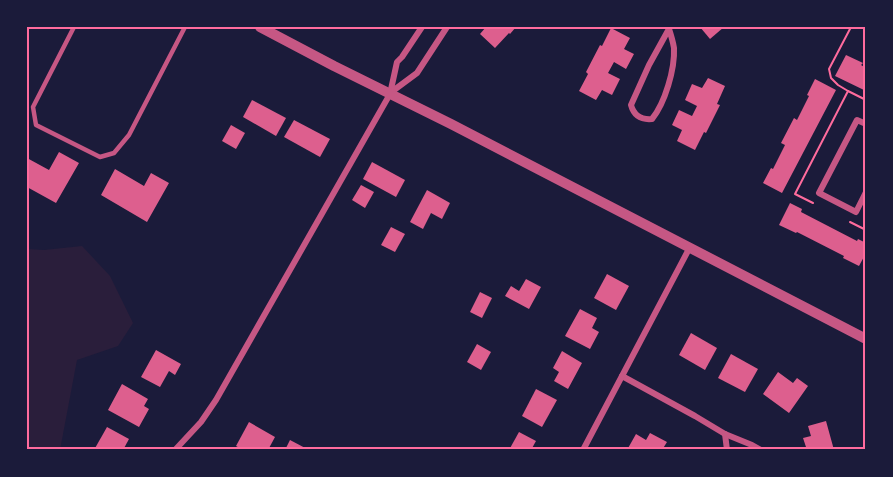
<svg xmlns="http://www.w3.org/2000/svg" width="893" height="477" viewBox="0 0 893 477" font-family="Helvetica,sans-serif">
  <rect width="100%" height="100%" fill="#1b1b3a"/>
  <polygon fill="#2a1e3b" points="82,246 110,276 133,323 118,346 77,360 60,450 27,450 27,249 44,250"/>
  <g fill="#dd5f8e">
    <polygon points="486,27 516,27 510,34 509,33 495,48 480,34"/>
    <polygon points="700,27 724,27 710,39"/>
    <polygon points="611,28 630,38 624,49 634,54 626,69 614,62 608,73 620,79 612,95 602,90 596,100 579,91 588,74 586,72 600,45 602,46"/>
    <polygon points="846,55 863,63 861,65 866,68 866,91 835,76"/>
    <polygon points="708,78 725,86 717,104 720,105 706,133 704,132 695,150 677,141 682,130 672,125 679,110 692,116 697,106 685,100 692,84 702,88"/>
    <polygon points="815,79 836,90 782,193 763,183 771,168 773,169 785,145 781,143 794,118 797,120 809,96 807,95"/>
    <polygon points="252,100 286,118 276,136 243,117"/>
    <polygon points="294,120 330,139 320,157 284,137"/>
    <polygon points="231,125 245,133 236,149 222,141"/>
    <polygon points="59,152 79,163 56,203 27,187 27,158 49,170"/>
    <polygon points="372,162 405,180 396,197 363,179"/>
    <polygon points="115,169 144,186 151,173 169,183 147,222 101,195"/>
    <polygon points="361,185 374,192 365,208 352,200"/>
    <polygon points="427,190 450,203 442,219 431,213 423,229 410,222"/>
    <polygon points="790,203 802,209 801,212 857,241 858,239 866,243 866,253 859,266 843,258 844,256 797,232 796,233 779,225"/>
    <polygon points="391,227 405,234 395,252 381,245"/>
    <polygon points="607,274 629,286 616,310 594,298"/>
    <polygon points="526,279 541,287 529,309 505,296 511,286 519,291"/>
    <polygon points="480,292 492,298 482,318 470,312"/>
    <polygon points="580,309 597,318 592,328 599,332 590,349 565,336"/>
    <polygon points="691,333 717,348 705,370 679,355"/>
    <polygon points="477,344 491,352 481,370 467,362"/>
    <polygon points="156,350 181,364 175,375 169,371 160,387 141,377"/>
    <polygon points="562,351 582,363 568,389 554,381 559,372 553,368"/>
    <polygon points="731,354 758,369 745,392 718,378"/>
    <polygon points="778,372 793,383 797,378 808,386 789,413 763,394"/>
    <polygon points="122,384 148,399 144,406 149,409 139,427 108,410"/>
    <polygon points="536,389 557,400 542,427 522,416"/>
    <polygon points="826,421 834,450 807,450 803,438 811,436 808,426"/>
    <polygon points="249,422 275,437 268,450 243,450 236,446"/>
    <polygon points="107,427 129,439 123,450 94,450"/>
    <polygon points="519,432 536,441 531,450 509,450"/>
    <polygon points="650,433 667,442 662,450 627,450 636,434 646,440"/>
    <polygon points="290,440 309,450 285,450"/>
  </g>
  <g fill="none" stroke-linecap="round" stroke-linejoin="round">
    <g stroke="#ff6b9d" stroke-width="2">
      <polyline points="848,91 838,85 831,78 829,69 851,27"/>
      <polyline points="813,203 795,194 848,91 866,100"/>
      <polyline points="850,222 866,230"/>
    </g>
    <polyline stroke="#c65784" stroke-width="4.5" points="74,27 33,107 36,125 100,157 114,153 129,135 185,27"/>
    <g stroke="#c65784" stroke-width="6">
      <path d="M669,29C671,35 673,42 674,48C675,69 665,103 652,119C641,120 634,116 631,105L649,65L670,27"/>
      <polyline points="390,93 417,73 447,27"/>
      <polyline points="866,124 857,120 819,193 856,212 866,192"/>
      <polyline points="622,376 695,416 725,434 752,445 761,450"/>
      <polyline points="725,434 727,450"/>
      <polyline points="175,450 201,422 216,400 390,94 397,62 402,57 422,27"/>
      <polyline points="583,450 690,247"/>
    </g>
    <polyline stroke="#c65784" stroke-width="10" points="260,27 334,66 451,124 866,339"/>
  </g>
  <rect width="893" height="477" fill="none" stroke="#1b1b3a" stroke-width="57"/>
  <rect x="28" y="28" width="836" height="420" fill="none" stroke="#ff6b9d" stroke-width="2"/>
</svg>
